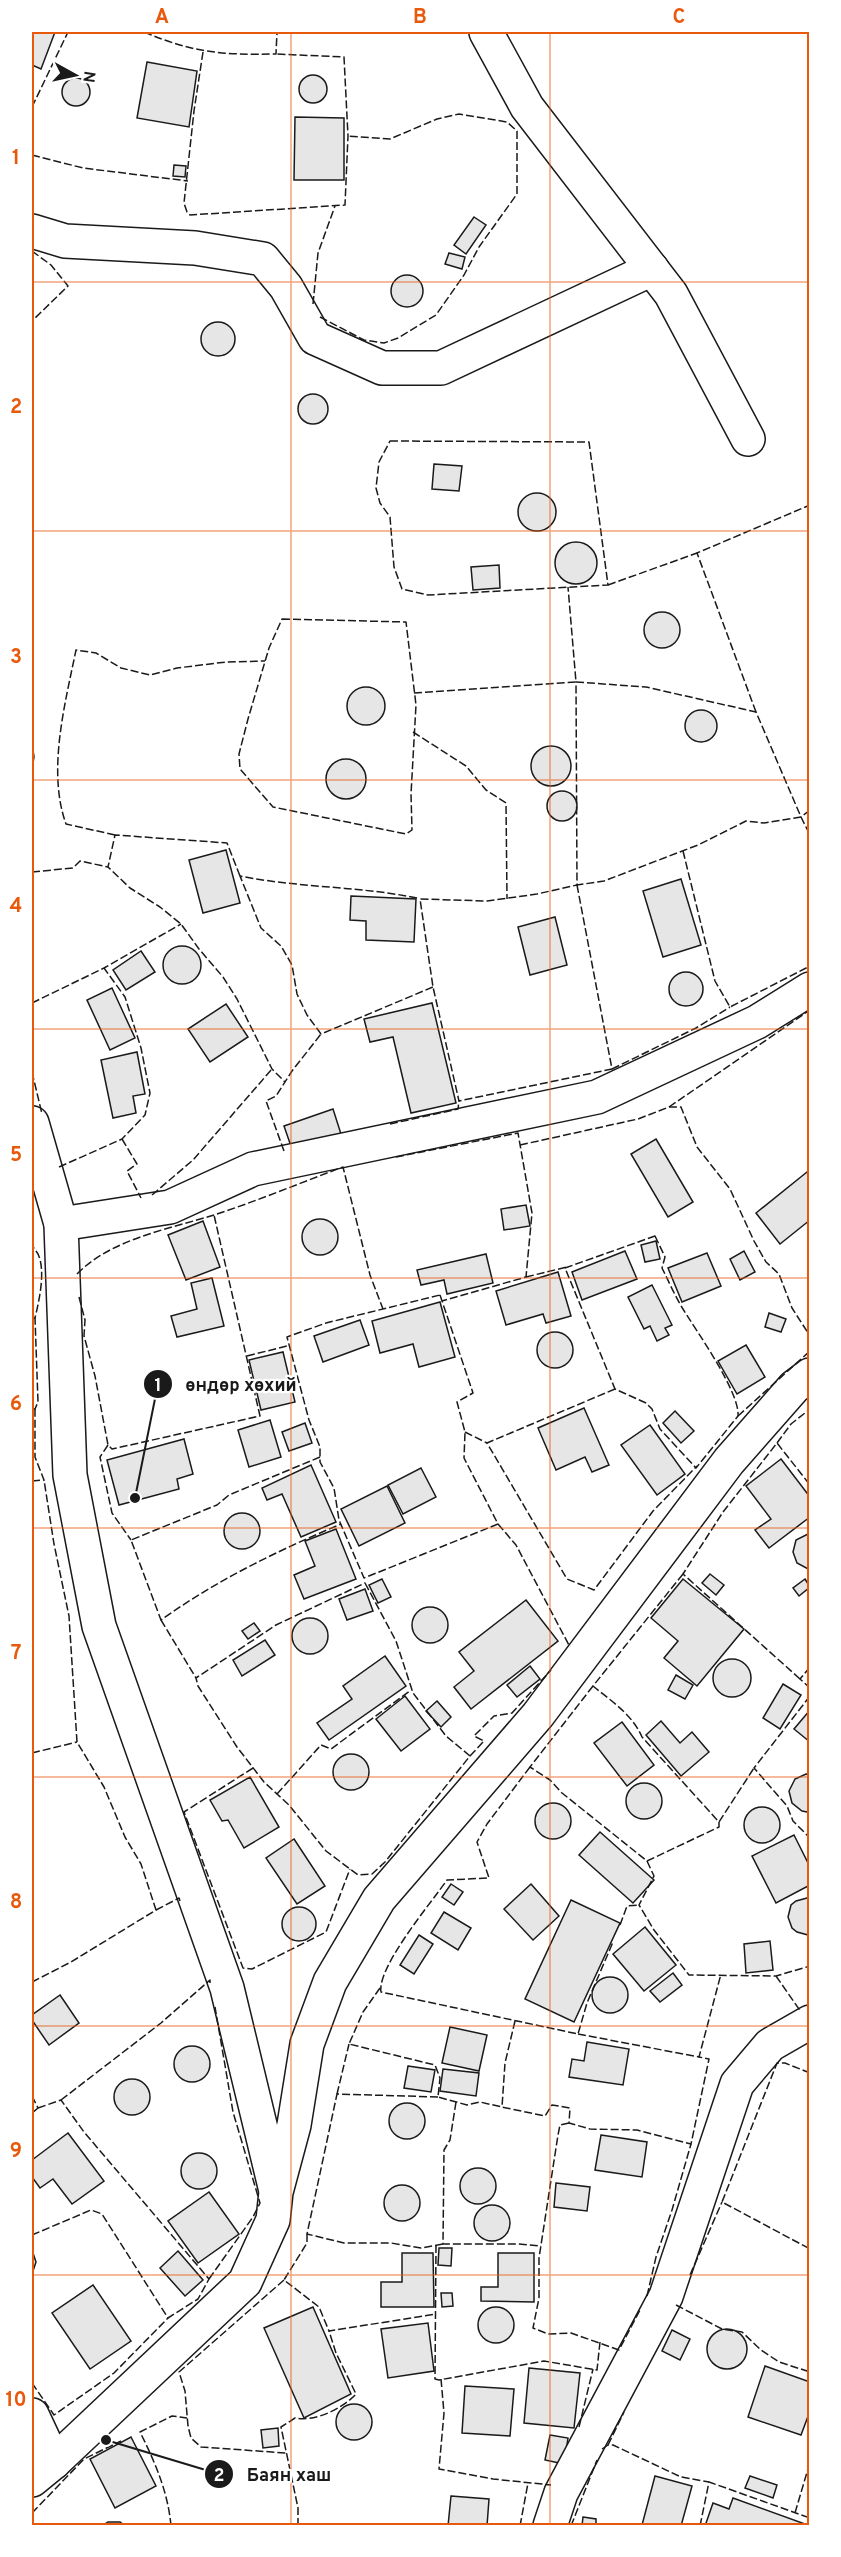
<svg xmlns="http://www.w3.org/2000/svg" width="841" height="2557" viewBox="0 0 841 2557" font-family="Overpass,sans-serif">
  <rect width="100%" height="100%" fill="#fff"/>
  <g fill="#e6e6e6" stroke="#1a1a1a" stroke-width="1.5">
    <polygon points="32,32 55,32 41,69 32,65"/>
    <polygon points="147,62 197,71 189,127 137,118"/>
    <circle cx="313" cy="89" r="14"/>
    <circle cx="76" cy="92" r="14"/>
    <polygon points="295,117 344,118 344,180 294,180"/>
    <polygon points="174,165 186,166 185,177 173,176"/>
    <polygon points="474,217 486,225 466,254 454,245"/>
    <polygon points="449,253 465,257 462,269 445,264"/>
    <circle cx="407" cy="291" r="16"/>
    <circle cx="218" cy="339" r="17"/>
    <circle cx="313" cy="409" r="15"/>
    <polygon points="434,464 462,466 459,491 432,489"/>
    <circle cx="537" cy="512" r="19"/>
    <circle cx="576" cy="563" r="21"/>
    <polygon points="499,565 500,588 473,590 471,567"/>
    <circle cx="662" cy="630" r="18"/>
    <circle cx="366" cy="706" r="19"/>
    <circle cx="701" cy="726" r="16"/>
    <circle cx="551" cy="766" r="20"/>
    <circle cx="346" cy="779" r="20"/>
    <circle cx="562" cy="806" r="15"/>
    <polygon points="226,850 240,903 203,913 189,860"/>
    <polygon points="681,879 701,945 663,957 643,891"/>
    <polygon points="351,896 416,899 414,942 366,940 366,921 350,920"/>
    <polygon points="555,917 567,965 530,975 518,927"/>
    <circle cx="182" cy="965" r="19"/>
    <polygon points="141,951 155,972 126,990 113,970"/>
    <circle cx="686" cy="989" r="17"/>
    <polygon points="112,988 135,1038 110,1050 87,1000"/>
    <polygon points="432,1003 456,1103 411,1113 393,1037 370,1042 364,1019"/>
    <polygon points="226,1004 248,1037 210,1062 188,1029"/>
    <polygon points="137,1052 145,1094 133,1096 136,1113 113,1118 101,1060"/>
    <polygon points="333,1109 341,1134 293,1152 284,1126"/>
    <polygon points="656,1139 693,1202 668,1217 631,1154"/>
    <polygon points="807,1172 810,1176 810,1220 780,1244 756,1213"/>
    <polygon points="526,1205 530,1226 504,1230 501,1209"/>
    <circle cx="320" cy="1237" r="18"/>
    <polygon points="203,1221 220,1267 186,1280 168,1235"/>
    <polygon points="656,1241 660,1259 645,1262 641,1245"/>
    <polygon points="625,1251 637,1279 582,1300 572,1272"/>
    <polygon points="744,1251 755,1272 740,1280 730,1259"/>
    <polygon points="707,1253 721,1286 682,1302 668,1268"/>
    <polygon points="486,1254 493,1283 447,1294 444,1280 421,1285 417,1270"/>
    <polygon points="558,1272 571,1316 546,1323 543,1314 506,1325 496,1291"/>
    <polygon points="212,1278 224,1326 177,1337 171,1316 197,1309 191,1283"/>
    <polygon points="652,1285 672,1325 665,1328 669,1335 657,1341 650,1326 644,1329 628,1297"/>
    <polygon points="440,1302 455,1357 419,1367 413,1344 380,1353 372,1321"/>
    <polygon points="769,1313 786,1319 781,1332 765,1327"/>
    <polygon points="360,1320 369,1345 323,1362 314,1336"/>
    <circle cx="555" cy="1350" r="18"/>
    <polygon points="746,1345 765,1377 737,1394 718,1361"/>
    <polygon points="283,1352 295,1402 261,1410 249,1360"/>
    <polygon points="584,1408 609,1465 592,1472 585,1457 556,1470 538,1428"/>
    <polygon points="675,1411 694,1431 681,1443 663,1423"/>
    <polygon points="270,1420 281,1457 249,1467 238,1430"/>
    <polygon points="305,1423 312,1443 289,1451 282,1432"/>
    <polygon points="650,1425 685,1474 657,1495 621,1445"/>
    <polygon points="184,1439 193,1474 177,1479 179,1489 119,1505 107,1460"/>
    <polygon points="781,1459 810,1497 810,1517 769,1548 755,1530 771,1519 746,1486"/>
    <polygon points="311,1465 336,1522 301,1537 282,1494 267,1500 262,1488"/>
    <polygon points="421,1468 436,1497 403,1514 388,1485"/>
    <polygon points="387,1486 405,1523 359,1546 341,1509"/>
    <circle cx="242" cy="1531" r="18"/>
    <polygon points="336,1529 356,1579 304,1599 294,1575 315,1566 305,1541"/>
    <polygon points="810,1533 810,1570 797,1563 793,1552 796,1540"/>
    <polygon points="710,1574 724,1585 716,1595 702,1583"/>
    <polygon points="382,1579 391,1597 378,1603 369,1585"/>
    <polygon points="683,1579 744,1629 697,1686 664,1658 678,1641 651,1618"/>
    <polygon points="805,1579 810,1587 799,1596 793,1588"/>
    <polygon points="365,1589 373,1611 347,1620 339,1599"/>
    <polygon points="526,1600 558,1641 471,1709 454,1687 474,1671 459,1652"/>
    <circle cx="430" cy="1625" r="18"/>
    <circle cx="310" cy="1636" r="18"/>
    <polygon points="254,1623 260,1631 248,1639 242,1631"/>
    <polygon points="265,1640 275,1655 242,1676 233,1660"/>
    <polygon points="385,1656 406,1686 329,1740 317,1723 352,1699 343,1686"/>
    <circle cx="732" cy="1678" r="19"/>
    <polygon points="530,1666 540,1679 517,1697 507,1685"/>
    <polygon points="676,1675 693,1685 685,1699 668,1690"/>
    <polygon points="783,1684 801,1695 780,1729 763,1718"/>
    <polygon points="405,1696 430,1729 401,1751 376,1719"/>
    <polygon points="437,1701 451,1717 441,1727 426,1711"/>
    <polygon points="810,1710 810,1742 794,1729"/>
    <polygon points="661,1721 680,1743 692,1732 709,1752 681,1776 646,1735"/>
    <polygon points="622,1722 654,1765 627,1786 594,1743"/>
    <circle cx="351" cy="1772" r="18"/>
    <polygon points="806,1774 810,1775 810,1812 807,1812 802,1811 792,1803 789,1791 795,1779"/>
    <polygon points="250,1777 279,1827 244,1848 228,1820 222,1821 210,1800"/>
    <circle cx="644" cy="1801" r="18"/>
    <circle cx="553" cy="1821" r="18"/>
    <circle cx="762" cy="1825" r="18"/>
    <polygon points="600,1832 654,1880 633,1903 579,1855"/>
    <polygon points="794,1835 810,1867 810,1885 776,1903 752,1856"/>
    <polygon points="294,1839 325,1886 297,1904 266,1858"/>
    <polygon points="451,1884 463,1892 454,1905 442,1897"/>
    <polygon points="531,1884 559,1916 533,1940 504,1909"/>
    <polygon points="807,1898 810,1898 808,1935 797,1932 792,1928 788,1917 791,1905 796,1901"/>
    <polygon points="571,1900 620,1923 574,2022 525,1999"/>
    <circle cx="299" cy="1924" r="17"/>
    <polygon points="444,1912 471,1928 458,1950 431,1933"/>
    <polygon points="645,1927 676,1965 644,1991 613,1954"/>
    <polygon points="419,1935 433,1944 414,1974 400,1965"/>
    <polygon points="770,1941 773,1970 746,1973 744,1944"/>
    <polygon points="673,1973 682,1985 660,2002 650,1991"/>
    <circle cx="610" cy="1995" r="18"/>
    <polygon points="60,1995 79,2023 49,2045 32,2020 32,2015"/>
    <polygon points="450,2027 487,2035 479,2071 442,2063"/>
    <polygon points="587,2042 629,2049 623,2085 569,2077 572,2059 584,2061"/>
    <circle cx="192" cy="2064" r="18"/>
    <polygon points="408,2066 435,2070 431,2092 404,2088"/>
    <polygon points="443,2069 479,2073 476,2096 440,2091"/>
    <circle cx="132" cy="2097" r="18"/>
    <circle cx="407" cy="2121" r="18"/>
    <polygon points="68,2133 104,2181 72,2204 53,2179 40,2188 32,2177 32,2160"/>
    <polygon points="601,2135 647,2142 642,2177 595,2170"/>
    <circle cx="199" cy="2171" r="18"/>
    <circle cx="478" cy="2186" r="18"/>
    <polygon points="556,2183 590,2187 587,2211 554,2207"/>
    <circle cx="402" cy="2203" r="18"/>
    <polygon points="209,2192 239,2234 198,2263 168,2221"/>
    <circle cx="492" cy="2223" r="18"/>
    <polygon points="439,2248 452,2248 451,2266 438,2265"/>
    <polygon points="32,2250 36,2262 32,2274"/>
    <polygon points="178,2251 203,2280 185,2296 160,2268"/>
    <polygon points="402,2253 433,2253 434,2307 381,2307 381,2282 402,2282"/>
    <polygon points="498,2253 534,2253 534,2302 481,2301 481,2287 498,2287"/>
    <polygon points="93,2285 131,2341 90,2369 52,2313"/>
    <polygon points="441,2293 452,2293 453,2306 442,2307"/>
    <circle cx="496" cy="2325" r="18"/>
    <polygon points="313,2307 351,2394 304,2418 264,2328"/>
    <polygon points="428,2323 434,2371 388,2378 381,2329"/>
    <circle cx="727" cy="2349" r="20"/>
    <polygon points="672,2330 690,2339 680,2360 662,2351"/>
    <polygon points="765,2366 810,2382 810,2411 801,2435 748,2417"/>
    <polygon points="529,2368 580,2373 574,2428 524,2423"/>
    <polygon points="465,2386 514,2389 510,2436 462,2433"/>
    <circle cx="354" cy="2422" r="18"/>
    <polygon points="278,2428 279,2446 263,2448 261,2430"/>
    <polygon points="550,2435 568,2438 564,2464 545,2460"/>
    <polygon points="131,2437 156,2486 115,2508 90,2459"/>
    <polygon points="655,2476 692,2486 681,2526 642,2525"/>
    <polygon points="750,2476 777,2485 773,2498 745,2488"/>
    <polygon points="451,2496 489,2499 487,2526 448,2526"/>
    <polygon points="733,2498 805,2524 805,2526 705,2526 713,2503 729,2509"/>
    <polygon points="583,2517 596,2519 596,2526 582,2526"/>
    <polygon points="108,2522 120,2522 125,2526 102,2526"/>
  </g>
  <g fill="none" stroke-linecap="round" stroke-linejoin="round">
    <g stroke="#1a1a1a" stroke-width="36">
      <g id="minor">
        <polyline points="486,32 527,107 671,294 748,439"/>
        <polyline points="32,231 65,241 195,248 263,259 286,287 315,338 382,368 441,368 652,269"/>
        <polyline points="32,1123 61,1224 70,1475 99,1626 227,1988 275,2187"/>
        <polyline points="61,1224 170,1207 253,1169 597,1097 757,1022 810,989"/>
        <polyline points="32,2415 54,2462"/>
        <polyline points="32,2480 54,2462 245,2282 273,2220 276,2192 294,2125 307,2044 330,1982 379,1899 538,1715 729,1461 794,1387 810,1375"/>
        <polyline points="550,2526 561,2493 666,2296 737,2084 770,2045 810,2022"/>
      </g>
    </g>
    <use href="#minor" stroke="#fff" stroke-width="33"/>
    <g stroke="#1a1a1a" stroke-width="1.5" stroke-dasharray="8 3" stroke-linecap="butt">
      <path d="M144,32C194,53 222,55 276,54L277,32"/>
      <polyline points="203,52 194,111 184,203 187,212 190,215 345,205 348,136 344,57 276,54"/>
      <polyline points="32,107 68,32"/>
      <polyline points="32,155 83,168 188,181"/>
      <polyline points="32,251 51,265 68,286 32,321"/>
      <polyline points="313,304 318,253 335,206"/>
      <polyline points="320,317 364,340 384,343 398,338 436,315 464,275 479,247 517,194 517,131 507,122 459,114 437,119 390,139 348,136"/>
      <polyline points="810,344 808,347 810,353"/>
      <polygon points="390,441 589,442 608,585 428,595 402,589 394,567 390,517 380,503 376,488 379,462"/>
      <polyline points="608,585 697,553"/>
      <polygon points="282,619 406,622 416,705 411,794 412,830 406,834 273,807 240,769 239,754 248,719 269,648"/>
      <polygon points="576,682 646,687 756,712 801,817 764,823 746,821 698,845 604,881 577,885"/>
      <polyline points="414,693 576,682 568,587"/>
      <polyline points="756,712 697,553 810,505"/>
      <polyline points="413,732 466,766 486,790 506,803 507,899"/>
      <polyline points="32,742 34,757 32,769"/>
      <polyline points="810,810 801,817 810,835"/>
      <path d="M115,835L66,824C47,771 65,704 76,650L96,653L121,668L150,675L177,668L226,662L265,661"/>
      <polyline points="683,851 715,981 730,1007 810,966"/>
      <polyline points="32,872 73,868 80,861 108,867"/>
      <polyline points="240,876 227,843 115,835 108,867 130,888 160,907 181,924 199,949 223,977 237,999 272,1069 285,1082"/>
      <polygon points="577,885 612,1069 459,1101 433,987 420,899 487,901 537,894"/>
      <path d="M417,898C358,886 300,888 240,876L261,928L281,946L292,965L297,994L307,1015L321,1034L433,987"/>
      <polyline points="32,1003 104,968 181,924"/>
      <polyline points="612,1069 696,1028 730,1007"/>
      <polyline points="32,1072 42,1114"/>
      <polyline points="669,1107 810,1010"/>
      <polyline points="390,1124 458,1109 459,1101"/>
      <polyline points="122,1139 137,1164 127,1171 141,1198"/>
      <polyline points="520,1145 638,1119 669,1107 681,1107 697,1147 730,1189 754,1241 766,1262 779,1274 792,1308 810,1336"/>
      <polyline points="284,1151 266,1101 276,1096 292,1071 321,1034"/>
      <polyline points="396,1157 518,1133 532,1213 526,1277 442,1301"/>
      <polyline points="59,1167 122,1139 145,1115 150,1093 141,1048 125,997 104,968"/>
      <polyline points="152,1195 193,1160 272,1069"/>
      <path d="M655,1236L665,1257L662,1268C669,1282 675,1296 683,1309C697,1332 740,1392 738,1416L696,1468L660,1429L652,1409L646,1403L615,1389L565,1268Z"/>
      <path d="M32,1241C32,1248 35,1249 38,1254C46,1271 39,1301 35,1318H32"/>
      <path d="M77,1274C111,1239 169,1229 214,1215C257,1201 300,1183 343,1167L370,1275L383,1309"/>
      <polyline points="526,1277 567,1267"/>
      <polygon points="440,1295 473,1393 457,1402 465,1432 464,1458 498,1524 364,1578 339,1520 334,1488 320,1462 320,1447 309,1420 287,1337 326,1323"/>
      <polyline points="79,1297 85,1320 84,1336 95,1376 108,1445 112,1449 260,1416 214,1215"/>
      <polyline points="247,1356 287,1346"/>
      <polyline points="615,1389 487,1443 567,1579 594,1590 653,1511 697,1466"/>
      <polyline points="32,1409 35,1409 38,1402 35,1318"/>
      <polyline points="738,1416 810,1351"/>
      <polyline points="465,1432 487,1443"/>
      <polyline points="777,1443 791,1424 810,1409"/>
      <polyline points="108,1445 100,1457 112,1513 131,1540"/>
      <path d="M320,1457L229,1495L217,1505L131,1540L161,1620C217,1580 277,1551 341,1524"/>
      <polyline points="32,1481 44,1480 35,1457 35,1409"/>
      <polyline points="498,1524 516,1545 570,1647"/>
      <path d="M683,1574L593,1686C611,1701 632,1714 642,1737L719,1822L754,1768"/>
      <polygon points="365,1583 396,1641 413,1693 446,1736 470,1756 385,1862 372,1874 358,1875 326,1851 289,1805 264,1782 237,1747 198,1686 196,1678 276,1625"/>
      <polyline points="161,1620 196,1678"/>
      <polyline points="810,1667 800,1679 810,1688"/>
      <polyline points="800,1679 683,1574 723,1512 777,1443 810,1485"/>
      <polyline points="593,1686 530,1767 550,1780 562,1793 647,1861 719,1827 719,1822"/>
      <polyline points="810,1696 754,1768 787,1806 793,1821 810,1838"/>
      <polyline points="32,1753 77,1742"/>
      <polyline points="470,1756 484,1741 474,1736 494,1716 512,1713 551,1670"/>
      <path d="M530,1767L487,1824L477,1842L489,1878L447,1880C431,1903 377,1967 381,1992L578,2034L587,2003L613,1942"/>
      <polyline points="253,1768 184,1812 243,1968 252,1969 326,1932 350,1869"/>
      <polyline points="277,1794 321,1745 331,1749 411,1690"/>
      <polyline points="647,1861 654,1876 639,1905 654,1930 689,1975 776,1976 810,1966"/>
      <polyline points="156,1910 179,1898 180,1901"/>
      <polyline points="620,1925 627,1906 639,1905"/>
      <polyline points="776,1976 801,2012"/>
      <polyline points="32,1982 71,1962 156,1910 141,1864 125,1837 104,1787 77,1742 69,1616 54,1544 44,1480"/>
      <polyline points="380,1988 363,2012 349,2044 435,2065 440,2078 438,2097 467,2105 480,2102 502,2107"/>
      <polyline points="515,2021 505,2063 502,2107 545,2116 552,2105 570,2108 569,2123 590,2129 637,2130 691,2144 709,2059 699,2057"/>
      <polyline points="578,2034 699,2057 721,1974"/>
      <polyline points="810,2073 785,2063 777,2063 722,2202 810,2249"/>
      <polyline points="337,2094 349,2044"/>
      <polyline points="32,2096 38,2108 32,2113"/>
      <polyline points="438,2097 337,2094 307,2234 344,2243 391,2243 421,2248 443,2244"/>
      <polyline points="61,2100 161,2023 210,1980 210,1983"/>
      <polyline points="456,2102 450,2140 444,2150 443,2244 518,2244 541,2246"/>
      <polyline points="569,2123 560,2125 558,2135 539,2258 539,2298 533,2328 548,2334 571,2333 619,2350 640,2310"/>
      <polyline points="307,2234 307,2243 284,2280 319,2307 329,2331 436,2314"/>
      <polyline points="32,2235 91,2210 102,2214 168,2318 198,2299 209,2279 84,2132 61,2100 38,2108"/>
      <polyline points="436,2245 435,2379 439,2380 544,2361 597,2370 600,2342"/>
      <polyline points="690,2275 722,2202"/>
      <polyline points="209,2279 253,2217 260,2203 233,2112 215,2007"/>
      <polyline points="284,2280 179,2372 185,2391 188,2426 191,2438 201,2447 286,2453"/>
      <polyline points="647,2296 656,2257 672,2210 691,2144"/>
      <polyline points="676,2305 722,2329 742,2332 761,2350 779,2362 810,2372"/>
      <polyline points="441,2379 444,2413 439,2469 493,2479 551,2485"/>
      <polyline points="32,2383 54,2415 114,2373 168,2318"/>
      <polyline points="579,2427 593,2369"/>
      <polyline points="608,2445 624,2412"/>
      <polyline points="602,2449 608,2445 613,2445 681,2477 709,2482"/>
      <polyline points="32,2513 84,2459 121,2441"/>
      <polyline points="795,2513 810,2462"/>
      <path d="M171,2526C168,2492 155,2462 140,2432L172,2416L187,2418"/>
      <path d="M298,2526V2508L281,2427L295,2418C315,2422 342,2409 356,2394L336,2353L329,2331"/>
      <polyline points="520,2526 528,2483"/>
      <polyline points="571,2526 597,2460"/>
      <polyline points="700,2526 709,2482 810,2518"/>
    </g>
  </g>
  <path fill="none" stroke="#e8590c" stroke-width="1.5" stroke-opacity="0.55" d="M291,32V2526M550,32V2526M32,282H810M32,531H810M32,780H810M32,1029H810M32,1278H810M32,1528H810M32,1777H810M32,2026H810M32,2275H810"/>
  <path fill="none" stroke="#1a1a1a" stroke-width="2" d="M135 1498L158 1384M106 2440L219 2474"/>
  <g fill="#1a1a1a" stroke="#fff" stroke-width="2">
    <circle cx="135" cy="1498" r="6"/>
    <circle cx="106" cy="2440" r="6"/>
    <circle cx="158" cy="1384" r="15"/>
    <circle cx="219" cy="2474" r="15"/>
  </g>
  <g font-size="18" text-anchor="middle" font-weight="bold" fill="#fff">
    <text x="158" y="1391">1</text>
    <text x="219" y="2481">2</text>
  </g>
  <g font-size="18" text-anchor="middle" font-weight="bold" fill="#1a1a1a" stroke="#fff" stroke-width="4.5" stroke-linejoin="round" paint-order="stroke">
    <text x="241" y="1391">өндөр хөхий</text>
    <text x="289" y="2481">Баян хаш</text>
  </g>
  <rect width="841" height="2557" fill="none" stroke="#ffffff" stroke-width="66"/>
  <g transform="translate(75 75) rotate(98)" stroke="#ffffff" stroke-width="4.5" paint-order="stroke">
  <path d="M0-4.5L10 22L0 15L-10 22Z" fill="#1a1a1a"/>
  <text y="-9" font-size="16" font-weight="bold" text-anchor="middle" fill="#1a1a1a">N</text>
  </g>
  <rect x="33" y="33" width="775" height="2491" fill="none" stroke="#e8590c" stroke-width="2"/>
  <g font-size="20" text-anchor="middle" font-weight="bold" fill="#e8590c">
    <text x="162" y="23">A</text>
    <text x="420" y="23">B</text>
    <text x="679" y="23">C</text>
    <text x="16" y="164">1</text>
    <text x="16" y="413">2</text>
    <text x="16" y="663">3</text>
    <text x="16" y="912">4</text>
    <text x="16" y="1161">5</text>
    <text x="16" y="1410">6</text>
    <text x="16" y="1659">7</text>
    <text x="16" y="1908">8</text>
    <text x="16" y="2157">9</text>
    <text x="16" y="2406">10</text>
  </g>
</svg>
